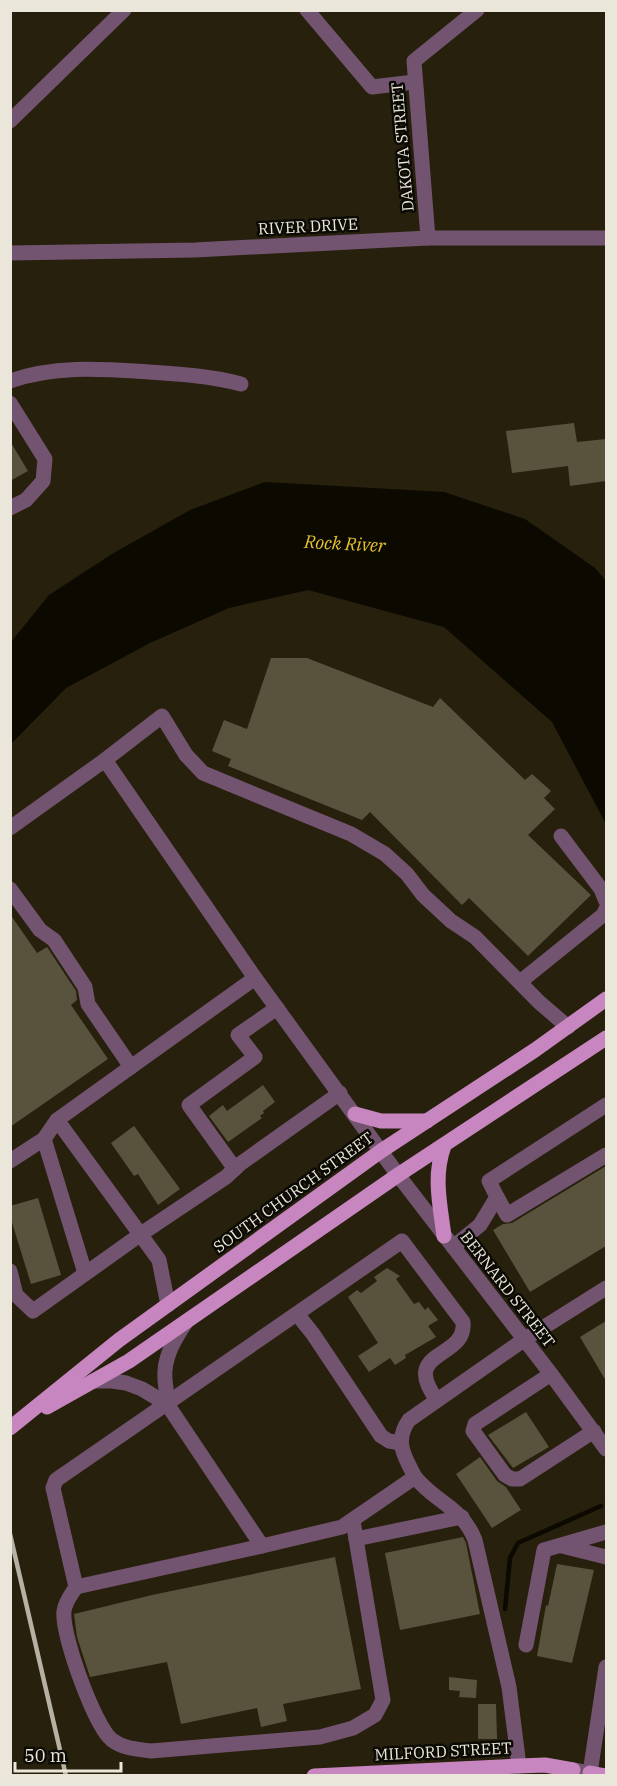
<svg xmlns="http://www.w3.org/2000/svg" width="617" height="1786" viewBox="0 0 617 1786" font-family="'IBM Plex Serif',serif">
  <rect width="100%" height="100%" fill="#26200c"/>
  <polygon fill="#0c0901" points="265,482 444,492 525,519 595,568 606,581 606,824 552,722 444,627 308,590 229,608 150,643 66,688 11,744 11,642 49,595 112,554 190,510"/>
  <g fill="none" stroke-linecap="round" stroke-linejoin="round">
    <polyline stroke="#0c0901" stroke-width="4.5" points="505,1609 510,1558 518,1543 601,1506"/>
  </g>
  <g fill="#59533d">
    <polygon points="574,423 577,442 606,439 606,481 570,486 568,466 512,473 506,431"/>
    <polygon points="10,441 28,471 10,481"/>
    <polygon points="271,658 307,658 433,707 440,698 525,780 532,774 551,791 544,798 555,809 528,835 591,895 528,956 469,898 462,905 370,812 362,820 228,766 231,759 212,751 224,720 247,729"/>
    <polygon points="10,914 37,953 47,947 76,991 77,1000 71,1005 108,1059 10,1127"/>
    <polygon points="263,1085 275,1102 263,1111 264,1113 260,1116 262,1118 228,1142 209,1116 223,1105 227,1111"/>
    <polygon points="134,1126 180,1189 158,1205 138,1174 134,1176 111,1143"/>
    <polygon points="606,1166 606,1246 530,1292 493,1230 503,1224 512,1223"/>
    <polygon points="38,1198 61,1275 31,1284 10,1216 10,1206"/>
    <polygon points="387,1268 400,1276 396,1279 414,1304 419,1302 425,1310 428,1307 438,1320 428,1326 436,1337 405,1355 406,1358 395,1365 390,1358 369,1372 358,1356 378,1343 348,1297 357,1290 361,1293 377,1281 374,1277"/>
    <polygon points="606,1321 606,1381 580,1337"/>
    <polygon points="526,1412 549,1447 513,1468 488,1435"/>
    <polygon points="480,1457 497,1481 506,1487 521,1510 492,1528 456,1474"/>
    <polygon points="463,1537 466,1543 480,1614 400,1630 385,1553"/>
    <polygon points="335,1557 361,1689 283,1704 287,1721 261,1727 257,1708 181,1724 167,1662 90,1677 77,1637 74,1614 152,1595"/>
    <polygon points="557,1564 594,1570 572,1663 537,1656 546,1605 548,1606"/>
    <polygon points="449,1677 477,1680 476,1698 459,1697 460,1691 449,1690"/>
    <polygon points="478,1704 496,1704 497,1739 478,1739"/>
  </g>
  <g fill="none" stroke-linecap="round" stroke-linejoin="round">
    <g stroke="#735470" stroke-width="15">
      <polyline points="307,10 372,87 414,82"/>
      <polyline points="10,121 124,10"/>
      <polyline points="428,238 414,61 477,10"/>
      <polyline points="10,253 195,250 428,238 606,238"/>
      <path d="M10,381C55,365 102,369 149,372C180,374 211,376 241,384"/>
      <polyline points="10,403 45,459 43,481 26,500 10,508"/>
      <polyline points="105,760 255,978 398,1175 551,1374 606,1449"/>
      <polyline points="10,828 105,760 162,716 186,755 203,773 351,834 385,854 407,874 423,895 451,921 475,937 539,1002 568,1027"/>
      <polyline points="561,836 601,889 606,901"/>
      <polyline points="10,889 40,930 54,940 85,987 88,1004 131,1067"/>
      <polyline points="520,982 603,915 606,909"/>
      <polyline points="44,1139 85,1273"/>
      <polyline points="10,1161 44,1139 57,1120"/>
      <polyline points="235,1169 189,1105 255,1057 238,1035 277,1008"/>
      <polyline points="497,1197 507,1215 606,1155"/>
      <polyline points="453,1247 480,1225 497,1197 489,1181 606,1105"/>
      <polyline points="10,1271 16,1295 33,1311 141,1234 226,1177 240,1164 340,1093"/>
      <polyline points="168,1305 159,1260 57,1120 255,978"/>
      <polyline points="297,1314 313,1334 381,1436 389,1441 401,1443"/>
      <polyline points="551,1374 475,1424 473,1431 505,1475 512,1479 520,1479 594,1431"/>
      <path d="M93,1381H112L126,1383L142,1389L167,1404L262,1546L342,1527L415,1477C404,1456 394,1441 409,1420L525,1339L606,1288"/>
      <path d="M167,1404C167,1396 166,1389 165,1380C163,1358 174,1340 186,1322"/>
      <path d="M415,1477C436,1503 462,1507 475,1540L509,1687L519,1766"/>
      <polyline points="356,1539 462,1517"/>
      <path d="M262,1546L76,1587L53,1488L56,1480L402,1241L463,1322C467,1360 399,1349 437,1400"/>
      <polyline points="562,1546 606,1557"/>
      <path d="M76,1587C71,1595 65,1602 64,1611C61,1634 95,1727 112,1740C124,1749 137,1749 151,1751L320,1737L353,1728L375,1715L383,1700L353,1521"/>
      <polyline points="526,1645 544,1550 606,1532"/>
      <polyline points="570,1776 573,1770 590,1773 606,1667"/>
    </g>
    <g stroke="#c786c0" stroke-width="15">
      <polyline points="355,1114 381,1121 427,1121"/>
      <path d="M444,1146C433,1176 440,1204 444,1236"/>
      <polyline points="47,1407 129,1361 398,1175 606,1038"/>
      <polyline points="10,1428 119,1340 381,1151 535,1050 606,999"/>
      <polyline points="590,1773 606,1776"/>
      <polyline points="314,1776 519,1766 545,1765 573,1770"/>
    </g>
    <polyline stroke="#b6b2a3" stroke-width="4.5" points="10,1534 66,1776"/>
  </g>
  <g text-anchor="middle" stroke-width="5" stroke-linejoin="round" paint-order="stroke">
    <g font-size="16" fill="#eae7da" stroke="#0c0a04">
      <text transform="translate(402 147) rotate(-95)" y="6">DAKOTA STREET</text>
      <text transform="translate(308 226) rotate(-3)" y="6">RIVER DRIVE</text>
      <text transform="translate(293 1192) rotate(-36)" y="6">SOUTH CHURCH STREET</text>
      <text transform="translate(508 1289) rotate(52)" y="6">BERNARD STREET</text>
      <text transform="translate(443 1751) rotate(-3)" y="6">MILFORD STREET</text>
    </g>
    <g font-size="18" font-style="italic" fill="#e6c229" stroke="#0c0a04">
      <text transform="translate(345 544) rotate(3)" y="6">Rock River</text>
    </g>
  </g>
  <rect width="617" height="1786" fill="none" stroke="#eae7da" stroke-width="24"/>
  <path d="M15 1762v9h106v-9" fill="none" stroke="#eae7da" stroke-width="3"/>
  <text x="24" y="1762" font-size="18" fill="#eae7da" stroke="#0c0a04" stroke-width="4.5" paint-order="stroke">50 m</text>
</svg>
